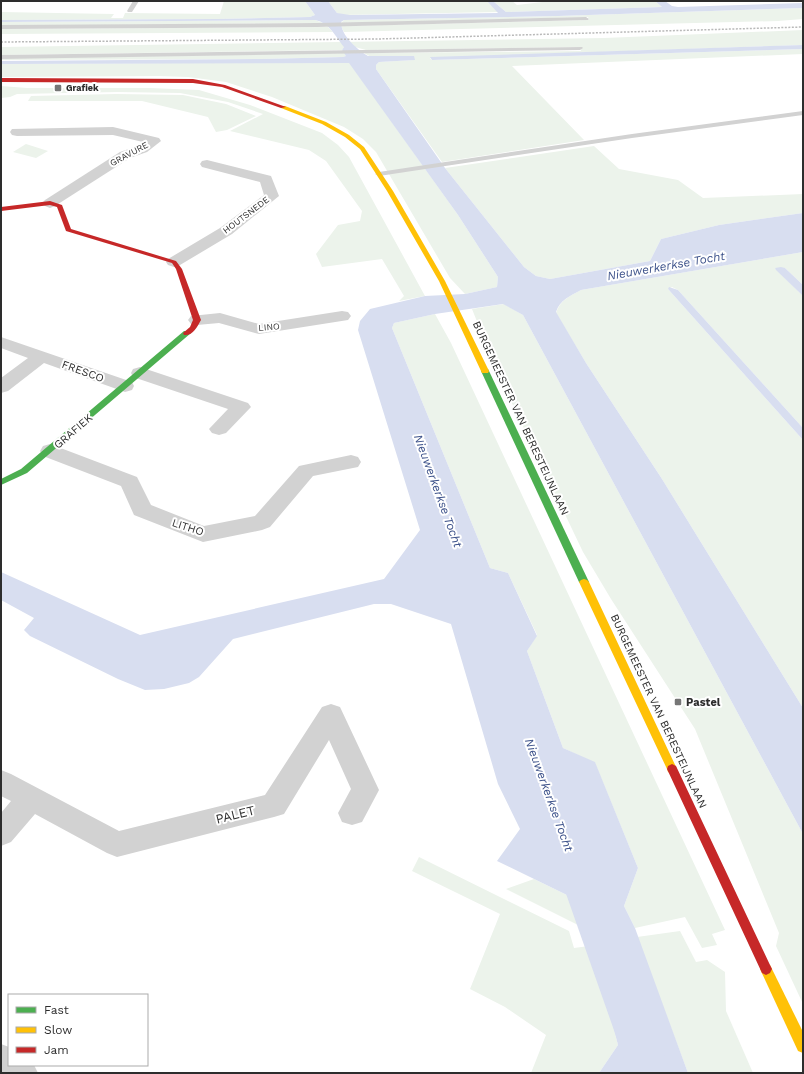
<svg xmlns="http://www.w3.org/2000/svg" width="804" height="1074" viewBox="0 0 804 1074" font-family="'Work Sans',sans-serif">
  <rect width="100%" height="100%" fill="#fff"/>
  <g fill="#ecf3eb">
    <polygon points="224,1 305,1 315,15 310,17 218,19 1,20 1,12 114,14 111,18 123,18 125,13 220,14"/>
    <polygon points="328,1 487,1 499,12 341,15 337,13"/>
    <polygon points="493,1 512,1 517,5 551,1 655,1 662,7 506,12"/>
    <polygon points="803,8 803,19 778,21 344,32 341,26 589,20 588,17 341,23 344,20 558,16"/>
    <polygon points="315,20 323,23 1,26 1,22"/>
    <polygon points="328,27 333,32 1,34 1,29"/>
    <polygon points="803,30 803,45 430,58 432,60 803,49 803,54 512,66 584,140 442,162 376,69 376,65 379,62 414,60 414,56 371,57 364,53 581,51 580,47 366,50 355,47 344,47 342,50 1,55 1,47 604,38"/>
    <polygon points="345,53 346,56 343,57 262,59 1,60 1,58"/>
    <polygon points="349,62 458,215 498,277 497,287 465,294 450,278 376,152 363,139 344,127 272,97 226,82 188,77 159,76 1,77 1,64"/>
    <polygon points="1,86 27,88 150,88 199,90 250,105 322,133 338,145 349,157 425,296 399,301 404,296 382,259 322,267 316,254 338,225 360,221 362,211 326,161 309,150 230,131 263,114 228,102 180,93 118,92 17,94 10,97 1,98"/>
    <polygon points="116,94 183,95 226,104 256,116 227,130 216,132 208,117 142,101 28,101 31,96"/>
    <polygon points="26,144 48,151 36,158 13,152"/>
    <polygon points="594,146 619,169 678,180 703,198 803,194 803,213 719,225 661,239 650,261 550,279 536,276 524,267 445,168"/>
    <path d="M803,252V285L785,268H775L803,296V428L678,290L672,287L668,289L803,440V708L662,479L586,363L556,313C560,300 570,296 581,290Z"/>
    <polygon points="504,304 523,315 803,834 803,1004 776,946 779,933 695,729 611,599 583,552 498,374 472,309"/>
    <polygon points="435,314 451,343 725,930 712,934 717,945 702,948 685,917 635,928 624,906 638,868 595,763 563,748 527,651 537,635 508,573 490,568 392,328 394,323"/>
    <polygon points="419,857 569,931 574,948 604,944 610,963 608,973 611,1017 618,1045 599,1073 531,1073 546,1035 505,1007 470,989 500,914 412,871"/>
    <polygon points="534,879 571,897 581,910 596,924 600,935 592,936 584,928 506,889"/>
    <polygon points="680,931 696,962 707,960 725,972 726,1011 753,1073 688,1073 637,937"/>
  </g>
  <g fill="#d8def0">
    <path d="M305,1H328L337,13L350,15L498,13L487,1H493L506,12L662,7L655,1H665L672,6L678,7L803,3V8L558,16L344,20L341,22C341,36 358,50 368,56H414L415,60L379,62L376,65V69L445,168L524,267L536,276L550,279L650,261L661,239L719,225L803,213V252L581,290C570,296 560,300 556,312L586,363L662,479L803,708V834L523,315L503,304L435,314L394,323L392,328L490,568L508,573L537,636L527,651L563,748L595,762L638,868L624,906L635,928L688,1073H599L618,1045L604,990L610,963L596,924L581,910L571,897L497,861L520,829L498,784L451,624L391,604H374L233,639L199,677L189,683L164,689L145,690L118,679L30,636L24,630L34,618L1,600V572L140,635L384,579L420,530L358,330L360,321L370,309L425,296L465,294L497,287L498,277L458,215L349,63L1,64V61L262,59L343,57L346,56L342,50L344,47C335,36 330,23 315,20L1,22V20L218,19L310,17L315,15Z"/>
    <polygon points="803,45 803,49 432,60 430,57"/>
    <polygon points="781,267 785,268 803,285 803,296 776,270 775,268"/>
    <polygon points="669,287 678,290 803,428 803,440 668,289"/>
  </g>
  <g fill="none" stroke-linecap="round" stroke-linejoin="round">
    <polygon fill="#d8def0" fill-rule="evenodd" points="583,870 596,876 602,888 671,1073 629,1073 564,888 570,876"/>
    <g fill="#d2d2d2" fill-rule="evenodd">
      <polygon points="133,1 139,1 132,12 128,12 127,11"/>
      <polygon points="586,17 589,19 588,20 317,27 1,29 1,25 317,23"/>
      <polygon points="582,47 583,48 580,50 1,59 1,55"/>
      <polygon points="803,111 803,115 632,138 379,176 375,174 379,172 632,134"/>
    </g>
    <g fill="#d2d2d2" fill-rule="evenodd">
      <polygon points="113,127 159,138 161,141 147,152 130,158 55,206 50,208 45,206 42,203 45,200 120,152 137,146 143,142 113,135 17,136 12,135 10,132 12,129"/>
      <polygon points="207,160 271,176 279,196 232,234 180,265 174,267 168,265 166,262 168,259 220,228 264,195 260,182 202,167 200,164 202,161"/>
      <polygon points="342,311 348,312 351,316 348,320 259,334 219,323 197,325 191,324 188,320 191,316 220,313 259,324"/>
      <polygon points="1,337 132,382 134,386 132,390 125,392 44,363 8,391 1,393 1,378 28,358 1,348"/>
      <polygon points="140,367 248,403 251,407 226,433 219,435 212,433 209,429 228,409 133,377 131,373 133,369"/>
      <polygon points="50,444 137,477 151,505 204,526 255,516 299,466 351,455 358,457 361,462 358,467 313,476 270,527 262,530 203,542 134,515 121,486 43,456 40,451 43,446"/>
      <polygon points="331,704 340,707 379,790 362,822 352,825 342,822 338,813 351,789 329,740 284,814 274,817 117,857 107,853 35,814 11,842 1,846 1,813 11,801 1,796 1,770 11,774 119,831 265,795 322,707"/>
      <polygon points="1,1044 9,1047 9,1065 34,1065 38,1073 1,1073"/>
    </g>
    <g fill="#4caf50" fill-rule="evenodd">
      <polygon points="184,331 190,331 191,333 27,473 1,485 1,479 21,469"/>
      <polygon points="482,369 488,369 489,371 589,582 587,584 581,584 579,582 481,371"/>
    </g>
    <g fill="#ffc107" fill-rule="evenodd">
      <polygon points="281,106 285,106 326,122 349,135 364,147 393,191 445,281 489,371 488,373 482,373 481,371 439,281 387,191 360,149 345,137 322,124 281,108"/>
      <polygon points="584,579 587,580 589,582 677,769 676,772 672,774 668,772 667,769 579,582 581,580"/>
      <polygon points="766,963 770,965 803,1032 803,1053 798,1051 760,969 762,965"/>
    </g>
    <g fill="#c62828" fill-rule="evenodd">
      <polygon points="1,78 193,79 225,85 286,107 281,108 222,87 193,83 1,82"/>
      <path d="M50,201L62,205L71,229L176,261L182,269L201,320C197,327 193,336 184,335L183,333L190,327L193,320L176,269L172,263L66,231L57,207L50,205L1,211V207Z"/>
      <polygon points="672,764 676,766 770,965 772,969 770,973 766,975 762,973 667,769 668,766"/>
    </g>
    <polyline stroke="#b9b9b9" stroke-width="1.5" stroke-dasharray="2 1.5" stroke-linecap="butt" points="1,42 378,39 803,27"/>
  </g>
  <g fill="#767676" stroke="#fff" stroke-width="1.5">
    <rect x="54" y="84" width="8" height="8" rx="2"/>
    <rect x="674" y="698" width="8" height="8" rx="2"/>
  </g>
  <g text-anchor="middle" stroke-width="4" stroke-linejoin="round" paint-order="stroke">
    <g font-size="9" font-weight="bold" fill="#2d2d2d" stroke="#fff" text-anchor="start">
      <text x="66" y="91">Grafiek</text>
    </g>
    <g font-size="9" fill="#2d2d2d" stroke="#fff">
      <text transform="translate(129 154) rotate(-28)" y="3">GRAVURE</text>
      <text transform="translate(246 215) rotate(-37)" y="3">HOUTSNEDE</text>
      <text transform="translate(269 327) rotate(-5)" y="3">LINO</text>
    </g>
    <g font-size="11" fill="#2d2d2d" stroke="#fff">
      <text transform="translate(83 371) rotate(20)" y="4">FRESCO</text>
      <text transform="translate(521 418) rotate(65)" y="4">BURGEMEESTER VAN BERESTEIJNLAAN</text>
      <text transform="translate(73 431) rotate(-41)" y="4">GRAFIEK</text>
      <text transform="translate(188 527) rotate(18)" y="4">LITHO</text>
      <text transform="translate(659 711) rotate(65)" y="4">BURGEMEESTER VAN BERESTEIJNLAAN</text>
    </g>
    <g font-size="11" font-weight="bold" fill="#2d2d2d" stroke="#fff" text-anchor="start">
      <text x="686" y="706">Pastel</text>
    </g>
    <g font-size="12" font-style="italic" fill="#3e538b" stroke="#fff">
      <text transform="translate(666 266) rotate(-10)" y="4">Nieuwerkerkse Tocht</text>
      <text transform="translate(438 491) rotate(70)" y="4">Nieuwerkerkse Tocht</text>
      <text transform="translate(549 795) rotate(70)" y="4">Nieuwerkerkse Tocht</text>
    </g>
    <g font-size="13" fill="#2d2d2d" stroke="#fff">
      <text transform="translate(235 814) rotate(-14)" y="5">PALET</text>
    </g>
  </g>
  <rect width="804" height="1074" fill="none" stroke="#2d2d2d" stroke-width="4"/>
  <rect x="8" y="994" width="140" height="72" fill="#ffffff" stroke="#ababab"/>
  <rect x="16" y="1007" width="20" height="6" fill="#4caf50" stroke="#ababab"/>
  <text x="44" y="1014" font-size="12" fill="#2d2d2d">Fast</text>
  <rect x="16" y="1027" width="20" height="6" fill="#ffc107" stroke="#ababab"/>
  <text x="44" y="1034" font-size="12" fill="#2d2d2d">Slow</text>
  <rect x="16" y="1047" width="20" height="6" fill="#c62828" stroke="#ababab"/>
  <text x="44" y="1054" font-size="12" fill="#2d2d2d">Jam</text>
</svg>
